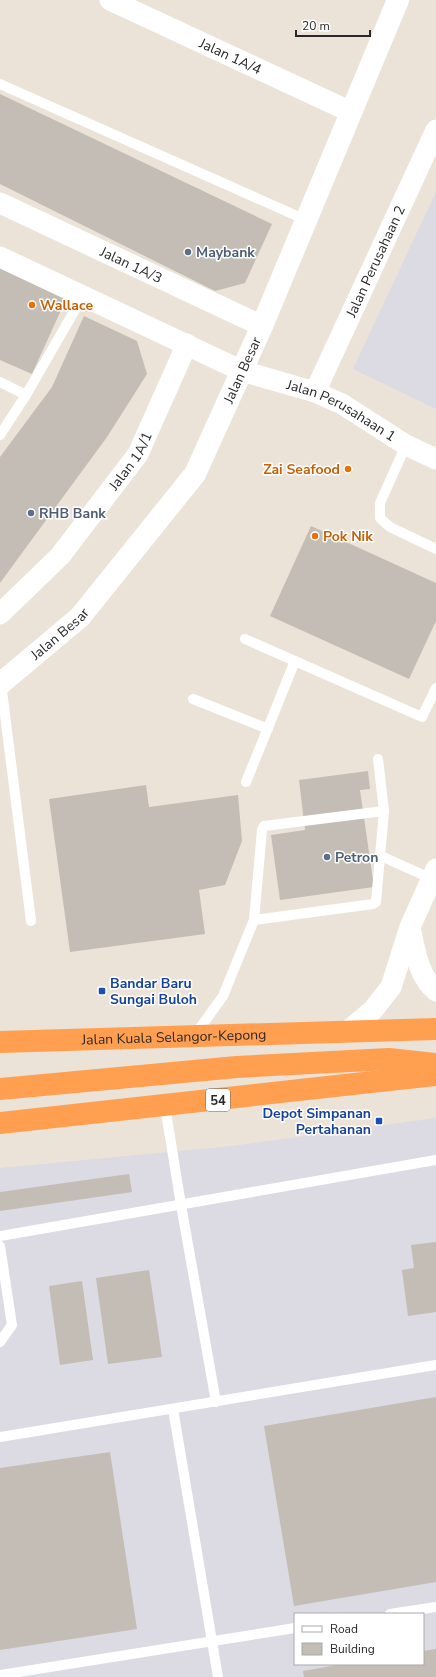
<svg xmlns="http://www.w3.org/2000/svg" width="436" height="1677" viewBox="0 0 436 1677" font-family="'Nunito Sans',sans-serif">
  <rect width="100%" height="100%" fill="#ebe3d8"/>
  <g fill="#dcdae3" fill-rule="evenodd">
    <polygon points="436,192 436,409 353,369"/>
    <path d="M436,1118V1677H0V1168L232,1146ZM295,1614H423V1664H295Z"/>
  </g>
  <g fill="#c3bdb5">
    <polygon points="0,94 272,224 245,283 215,291 0,184"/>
    <polygon points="0,267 67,297 32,374 0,360"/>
    <polygon points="84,316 137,341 147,374 107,437 0,583 0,457 52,387"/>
    <polygon points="311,526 436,583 436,621 409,679 270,616"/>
    <polygon points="368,771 370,789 360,790 374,887 280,900 271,835 305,830 299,780"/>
    <polygon points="146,785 149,807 238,795 242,841 225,885 199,890 205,934 70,952 49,799"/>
    <polygon points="129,1174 132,1192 0,1211 0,1192"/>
    <polygon points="436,1242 436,1312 408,1316 402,1270 414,1268 411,1245"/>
    <polygon points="149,1270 162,1357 108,1364 96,1278"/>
    <polygon points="82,1281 93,1360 60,1365 49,1286"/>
    <polygon points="436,1397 436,1582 294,1606 264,1426"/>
    <polygon points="110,1452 137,1629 0,1650 0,1468"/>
    <polygon points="436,1649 436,1677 304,1677 303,1671 343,1664 423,1664 423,1651"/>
  </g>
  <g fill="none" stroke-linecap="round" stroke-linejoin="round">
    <g stroke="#fff" stroke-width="10">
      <polyline points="0,84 306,220"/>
      <polyline points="0,382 26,395"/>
      <polyline points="0,435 26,395 83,296"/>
      <polyline points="406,445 380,503 380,518 390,527 436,549"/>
      <polyline points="245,639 422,717 436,688"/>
      <polyline points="1,683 31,921"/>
      <polyline points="193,699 268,729"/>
      <polyline points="378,759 384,811"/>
      <polyline points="246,782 295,661"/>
      <polyline points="381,856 432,879"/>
      <polyline points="195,1035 223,996 254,920 373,904 376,902 384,811 264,826 262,830 254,920"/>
      <polyline points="165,1106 181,1205 216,1402"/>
      <polyline points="0,1236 436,1160"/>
      <polyline points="0,1246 12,1325 0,1342"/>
      <polyline points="173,1409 218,1677"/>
      <polyline points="0,1437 436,1365"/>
      <polyline points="390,1614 436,1607"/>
      <polyline points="0,1675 295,1628"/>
    </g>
    <g stroke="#fff" stroke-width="21">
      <path id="s1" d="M110,0L351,112"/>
      <path id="s2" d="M0,203L262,326"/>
      <path id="s3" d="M0,257L242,371L315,392L342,404L406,445L436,459"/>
      <path id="s4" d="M315,392L436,130"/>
      <path id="s5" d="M0,614L60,556L138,454L187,344"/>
      <path d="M410,928C415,950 418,976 436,991"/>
      <polyline points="348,1031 373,1010 391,987 410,927 436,869"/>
    </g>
    <path stroke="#fff" stroke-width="22" id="s6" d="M0,684L80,617L195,474L262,326L398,0"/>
    <g stroke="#ff9f4f" stroke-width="22">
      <path id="s7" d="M0,1042L436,1029"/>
      <polyline points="0,1089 237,1067 389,1059 436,1064"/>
      <polyline points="0,1123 436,1075"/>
    </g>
  </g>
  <g fill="#5c6f8a" stroke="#fff" stroke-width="1.5">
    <circle cx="188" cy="252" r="4"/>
    <circle cx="31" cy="513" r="4"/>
    <circle cx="327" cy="857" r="4"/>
  </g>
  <g fill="#e8710a" stroke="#fff" stroke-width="1.5">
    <circle cx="32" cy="305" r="4"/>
    <circle cx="348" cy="469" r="4"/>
    <circle cx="315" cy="536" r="4"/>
  </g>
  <g fill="#1a4fb4" stroke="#fff" stroke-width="1.5">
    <rect x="98" y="987" width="8" height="8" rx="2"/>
    <rect x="375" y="1117" width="8" height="8" rx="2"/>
  </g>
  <g text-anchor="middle" stroke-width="3" stroke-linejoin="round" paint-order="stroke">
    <rect fill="#fff" stroke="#686868" stroke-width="1" x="206" y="1089" width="24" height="22" rx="3"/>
    <g font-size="13" font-weight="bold" fill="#282828">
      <text x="218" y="1105">54</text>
    </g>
    <g font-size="14" fill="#282828" stroke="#fff">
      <text dy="5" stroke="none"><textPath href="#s1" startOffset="133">Jalan 1A/4</textPath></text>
      <text dy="5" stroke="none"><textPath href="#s4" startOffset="144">Jalan Perusahaan 2</textPath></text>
      <text dy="5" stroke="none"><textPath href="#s2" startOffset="145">Jalan 1A/3</textPath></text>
      <text dy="5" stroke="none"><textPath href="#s6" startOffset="402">Jalan Besar</textPath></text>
      <text dy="5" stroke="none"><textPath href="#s3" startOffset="375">Jalan Perusahaan 1</textPath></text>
      <text dy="5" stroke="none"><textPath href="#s5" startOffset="202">Jalan 1A/1</textPath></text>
      <text dy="5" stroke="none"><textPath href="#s6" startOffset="78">Jalan Besar</textPath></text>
      <text dy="5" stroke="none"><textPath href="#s7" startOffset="174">Jalan Kuala Selangor-Kepong</textPath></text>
    </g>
    <g font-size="14" font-weight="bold" fill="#4e5e75" stroke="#fff" text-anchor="start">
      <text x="196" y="257">Maybank</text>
      <text x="39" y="518">RHB Bank</text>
      <text x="335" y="862">Petron</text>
    </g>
    <g font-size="14" font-weight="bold" fill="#c56008" stroke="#fff" text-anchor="start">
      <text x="40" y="310">Wallace</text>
      <text x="340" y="474" text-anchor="end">Zai Seafood</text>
      <text x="323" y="541">Pok Nik</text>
    </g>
    <g font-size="14" font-weight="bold" fill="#164399" stroke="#fff" text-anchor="start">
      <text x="110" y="988">Bandar Baru<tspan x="110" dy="16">Sungai Buloh</tspan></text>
      <text x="371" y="1118" text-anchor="end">Depot Simpanan<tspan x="371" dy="16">Pertahanan</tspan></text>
    </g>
  </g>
  <rect x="294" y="1613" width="130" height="52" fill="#ffffff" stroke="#a9a9a9"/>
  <rect x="302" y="1626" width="20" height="6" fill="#ffffff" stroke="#a9a9a9"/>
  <text x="330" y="1633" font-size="12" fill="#282828">Road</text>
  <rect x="302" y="1643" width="20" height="12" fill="#c3bdb5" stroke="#a9a9a9"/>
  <text x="330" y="1653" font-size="12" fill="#282828">Building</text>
  <path d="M296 30v6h74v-6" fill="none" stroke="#282828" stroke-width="2"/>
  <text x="302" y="30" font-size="12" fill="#282828" stroke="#ffffff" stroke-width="3" paint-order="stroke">20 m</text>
</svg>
